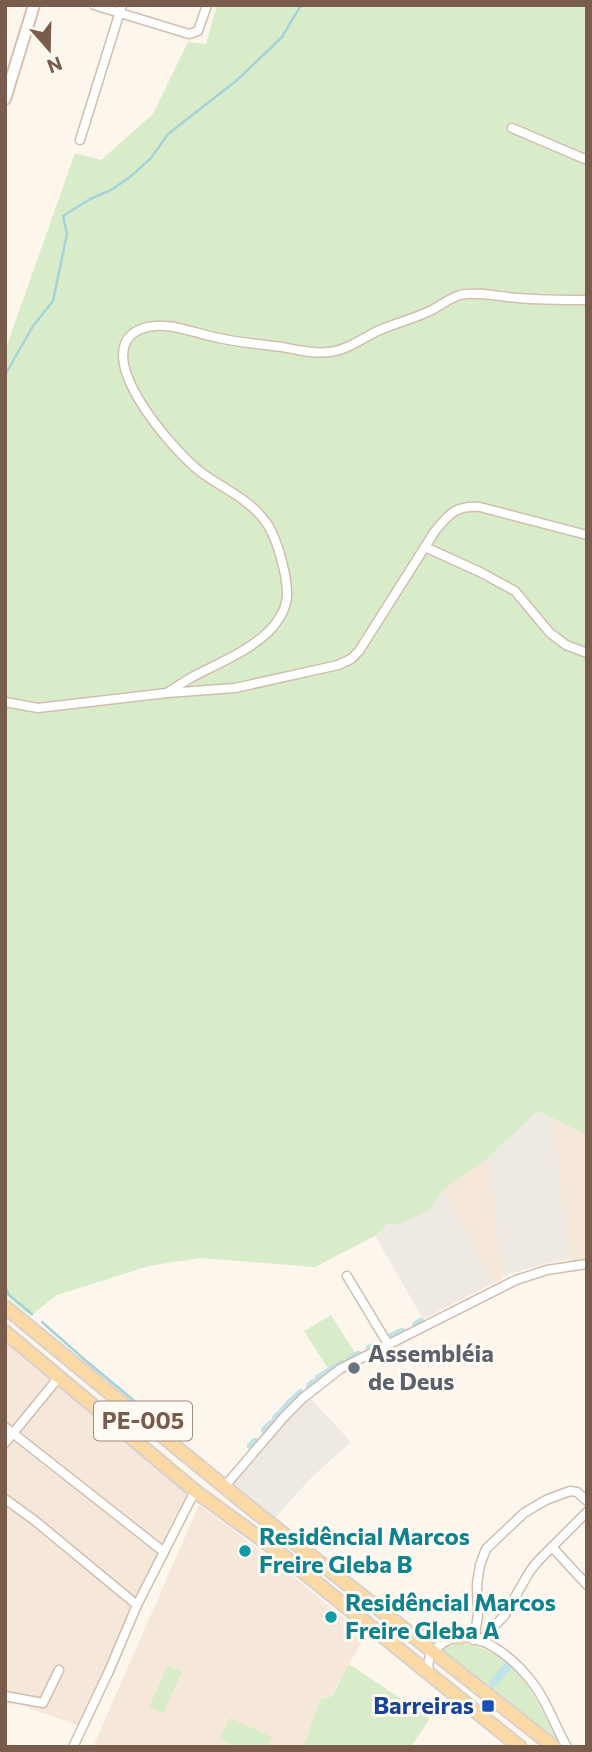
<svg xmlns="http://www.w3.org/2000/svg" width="592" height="1752" viewBox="0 0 592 1752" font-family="Commissioner,sans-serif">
  <rect width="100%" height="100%" fill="#fdf6ec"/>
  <g fill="#f5e8da">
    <polygon points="552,1118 587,1135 587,1260 569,1262"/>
    <polygon points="488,1158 503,1276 501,1277 502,1280 493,1283 443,1190"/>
    <polygon points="5,1324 198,1486 134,1610 85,1728 21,1705 5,1704 5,1449 11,1441 5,1436"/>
    <polygon points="199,1505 258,1549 258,1550 274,1564 281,1566 365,1636 331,1696 320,1700 303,1747 93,1747"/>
  </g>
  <g fill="#efe9e4">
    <polygon points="538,1111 552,1118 569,1259 548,1263 503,1276 488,1158"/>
    <polygon points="443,1190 493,1283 423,1319 375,1236 390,1223 430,1210"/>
    <polygon points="311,1399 351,1442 311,1478 272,1521 230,1487 284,1424"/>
  </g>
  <g fill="#d8ecc9">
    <polygon points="217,5 587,5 587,1135 538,1111 488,1158 443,1190 430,1210 397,1225 389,1223 375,1236 315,1267 200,1258 149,1266 57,1295 30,1316 5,1294 5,351 75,153 101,160 153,114 188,42 206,44"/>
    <polygon points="331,1315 355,1353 329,1370 304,1331"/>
    <path d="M463,1643C519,1653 533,1695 558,1740L557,1742L516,1708L442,1651L446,1647Z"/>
    <polygon points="349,1664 430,1718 411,1747 303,1747 320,1700 332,1696"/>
    <polygon points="168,1665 182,1672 163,1713 149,1707"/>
    <polygon points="230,1718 272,1737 267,1747 237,1747 220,1739"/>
  </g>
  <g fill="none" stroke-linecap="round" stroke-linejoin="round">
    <g stroke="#a5d3da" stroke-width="2.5">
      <polyline points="5,375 33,326 53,301 67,234 63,216 90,199 111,190 130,177 151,158 168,134 236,81 282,37 301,5"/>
      <polyline points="5,749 5,760"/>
      <polyline points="5,1286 9,1295 32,1314"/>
      <polyline points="42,1322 85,1360 178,1437"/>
    </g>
    <g stroke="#bfe3e8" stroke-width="8">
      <polyline points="416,1325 421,1322"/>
      <polyline points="389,1338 402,1332"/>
      <polyline points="370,1348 374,1346"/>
      <polyline points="350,1359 358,1355"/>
      <polyline points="319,1378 342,1364"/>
      <polyline points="310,1386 313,1383"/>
      <polyline points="291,1402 301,1393"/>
      <polyline points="283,1411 289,1404"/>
      <polyline points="276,1418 279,1415"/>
      <polyline points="265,1430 271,1424"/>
      <polyline points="251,1446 255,1442"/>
      <polyline points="493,1683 508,1666"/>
    </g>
    <g stroke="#d1beb0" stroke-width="11">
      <g id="street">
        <polyline points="94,5 189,34 198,31 207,5"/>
        <polyline points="512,128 587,160"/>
        <polyline points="80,140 122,5"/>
        <path d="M587,300C564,300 541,300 518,298C501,297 476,291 460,295C450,298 441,305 432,310C416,318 399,322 382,329C365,336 349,350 329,352C314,354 297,350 282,347C261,344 240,343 219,338C195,334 165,319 141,329C85,352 176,454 202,473C224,489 249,499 265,521C277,536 288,578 287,597C286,604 284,611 280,617C264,645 221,662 194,676C185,681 176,687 167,693L235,688L338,665L351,659L359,651L435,531C449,514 456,505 480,507L587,535"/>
        <polyline points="425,547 480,572 515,591 550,633 566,645 587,653"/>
        <polyline points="5,702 38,708 167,693"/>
        <polyline points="347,1276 388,1344"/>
        <polyline points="5,1427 164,1552"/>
        <polyline points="5,1443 59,1377"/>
        <polyline points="225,1486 284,1417 303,1398 340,1369 516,1280 547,1270 587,1264"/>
        <polyline points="5,1499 34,1520 137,1605"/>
        <polyline points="552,1547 587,1585"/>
        <polyline points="474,1640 478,1615 477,1584 480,1565 486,1549 524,1513 546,1500 570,1491 577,1492 587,1501"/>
        <polyline points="480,1641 504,1616 530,1571 538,1561 587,1512"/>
        <path d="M429,1675C427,1658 429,1653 443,1643C476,1622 520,1663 537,1689C549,1707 556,1728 567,1747"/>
        <polyline points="5,1696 43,1703 59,1670"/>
        <polyline points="73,1747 109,1671 137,1605 195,1491"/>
      </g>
    </g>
    <g stroke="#d6c0b0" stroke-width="14">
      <polyline id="secondary" points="5,99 34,5"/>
    </g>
    <g stroke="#dad1cd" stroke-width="16">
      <g id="primary">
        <polyline points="5,1307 243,1502 554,1747"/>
        <polyline points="5,1332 195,1491 276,1550 520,1747"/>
        <polyline points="412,1634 460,1637"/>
      </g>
    </g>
    <use href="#street" stroke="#fff" stroke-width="8"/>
    <use href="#secondary" stroke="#fff" stroke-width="10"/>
    <use href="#primary" stroke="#fbd9a5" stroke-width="12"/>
  </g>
  <circle fill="#6b7280" stroke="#fffaf3" stroke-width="2.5" cx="354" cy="1368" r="7"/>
  <g fill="#0f9aa8" stroke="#fffaf3" stroke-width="2.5">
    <circle cx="245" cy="1551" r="7"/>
    <circle cx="331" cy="1617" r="7"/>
  </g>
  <rect fill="#1a4fb4" stroke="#fffaf3" stroke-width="2.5" x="481" y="1699" width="14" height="14" rx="3.5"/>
  <g text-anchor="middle" stroke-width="6" stroke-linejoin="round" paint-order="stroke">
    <rect fill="#fffaf3" stroke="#a28b7f" stroke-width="2" x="94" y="1401.5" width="98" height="39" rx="5"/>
    <g font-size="23" font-weight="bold" fill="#7a5c4d">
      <text x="143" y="1429">PE-005</text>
    </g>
    <g font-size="24" font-weight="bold" fill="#5b616d" stroke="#fffaf3" text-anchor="start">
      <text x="368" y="1362">Assembléia<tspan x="368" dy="28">de Deus</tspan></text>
    </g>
    <g font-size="24" font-weight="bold" fill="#0d838f" stroke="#fffaf3" text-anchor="start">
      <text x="259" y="1545">Residêncial Marcos<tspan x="259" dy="28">Freire Gleba B</tspan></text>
      <text x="345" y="1611">Residêncial Marcos<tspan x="345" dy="28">Freire Gleba A</tspan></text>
    </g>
    <g font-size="24" font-weight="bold" fill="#164399" stroke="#fffaf3" text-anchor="end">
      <text x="474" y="1714">Barreiras</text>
    </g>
  </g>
  <rect width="592" height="1752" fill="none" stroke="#7a5c4d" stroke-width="14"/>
  <g transform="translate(49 49) rotate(160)" stroke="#fffaf3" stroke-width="5" paint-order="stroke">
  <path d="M0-5L12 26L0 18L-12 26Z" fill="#7a5c4d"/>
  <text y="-10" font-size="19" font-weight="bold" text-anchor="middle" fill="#7a5c4d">N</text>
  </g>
</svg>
